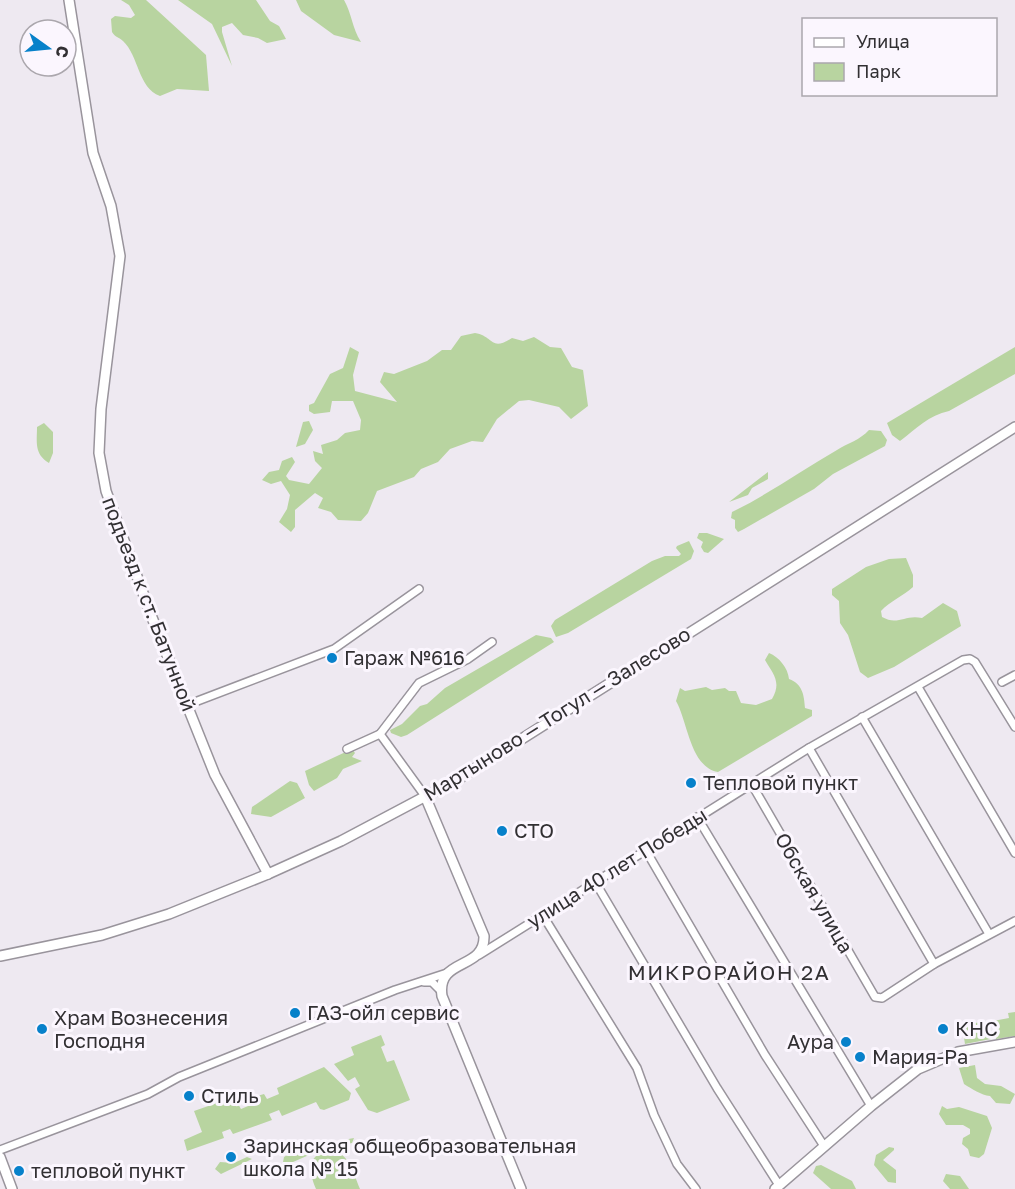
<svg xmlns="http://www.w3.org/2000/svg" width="1015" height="1189" viewBox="0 0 1015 1189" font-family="'Golos Text',sans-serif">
  <rect width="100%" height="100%" fill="#eee9f1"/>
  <g fill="#b8d4a0">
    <path d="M121,0H146L206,55L209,91L177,89L160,96C138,88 139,56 123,41C119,37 116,38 112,32L111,19L115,16L131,18L135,15L129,5Z"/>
    <polygon points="178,0 256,0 270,21 279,26 286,39 267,43 258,38 243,35 232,23 222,27 222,32 232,66 212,24"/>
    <path d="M296,0H344C352,14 352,28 361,42L334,35L301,11Z"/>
    <path d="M475,333C494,336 490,352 512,338L523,341L534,337L550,347L561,348L572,367L583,370L588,406L571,419L559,407L529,400L519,401L497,419L483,442L472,441L450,449L438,462L421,469L414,477L377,491L368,513L361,521L338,520L331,512L318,508L323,498L315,493L295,510V527L291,532L279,522L287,509L290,495L281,481L271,484L262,480L269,472L279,470L282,461L292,457L295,462L286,476L289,480L309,484L322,468L315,461L313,451L323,454L321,445L337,440L345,433L360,430L361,420L353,401H332L330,412L314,414L309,411V405L314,403L330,374L343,368L350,347L359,352L353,375L355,391L397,402L380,382L384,372L394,374L427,361L442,350H451L461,336Z"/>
    <path d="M1015,347V374L949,411C929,415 916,429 900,441L892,435L887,423Z"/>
    <polygon points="309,421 313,430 305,444 296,447 303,422"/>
    <path d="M44,423L53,432V453L49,463C34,454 37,442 37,427Z"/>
    <path d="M869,430L881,431L887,440L885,446L833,474L814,489L744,529L738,532L735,528V520L731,518L732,512C769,494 802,470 837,450C848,443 860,440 869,430Z"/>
    <polygon points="768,472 768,479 752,488 748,495 729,502"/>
    <polygon points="699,533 707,533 724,539 708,553 704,552 701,547 703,542 697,538"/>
    <polygon points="689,541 694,551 691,559 568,633 556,637 551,626 555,620 652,561 665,556 679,556 681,554 676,548 677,546"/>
    <path d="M906,558L913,575V587C902,597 890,601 881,611L882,617C898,626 905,614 922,618L943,603L957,611L961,626L894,667L868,678L860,672L848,635L840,623L839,601L832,595V589L866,567L889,559Z"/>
    <polygon points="536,635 551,638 554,642 407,735 401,737 391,733 390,730 402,724 420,706 427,704 445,688"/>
    <path d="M769,653C779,657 788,668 789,679C803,684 804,696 805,708L812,710V716L718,772C690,767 688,722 676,701L680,688L685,691L706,687L712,690L725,688L729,691H736L741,703L756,705L772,699C782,682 773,674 765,660Z"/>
    <polygon points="352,749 355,753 352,757 362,761 343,769 337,778 314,791 309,785 305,771"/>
    <polygon points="290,781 297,783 305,798 271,817 251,814 252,807"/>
    <polygon points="1015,1012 1015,1036 996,1039 993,1021 1009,1018 1008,1013"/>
    <polygon points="988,1021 991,1039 965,1044 962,1025"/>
    <polygon points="381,1035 385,1045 381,1047 387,1062 394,1060 410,1100 377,1113 368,1110 355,1089 360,1086 355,1077 348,1081 334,1064 354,1055 351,1047"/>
    <path d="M975,1065L977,1078L985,1084L1001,1086L1015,1094L1010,1104L996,1103L990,1096C981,1095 972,1089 964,1084L959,1068Z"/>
    <polygon points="324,1067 351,1093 349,1100 324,1110 320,1109 316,1102 282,1116 279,1110 269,1114 272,1120 233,1134 230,1129 222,1132 224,1138 187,1151 184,1140 202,1132 194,1111 234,1097 241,1109 253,1104 251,1098 264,1094 267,1099 279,1094 277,1088"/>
    <polygon points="942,1106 947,1109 959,1107 987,1116 992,1128 984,1154 979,1158 970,1156 968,1149 962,1144 963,1138 970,1134 970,1129 963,1125 946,1125 939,1114"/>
    <polygon points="354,1138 352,1143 325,1148 293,1162 283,1162 284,1157 299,1148"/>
    <polygon points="889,1147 894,1148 894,1150 883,1160 896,1170 896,1183 888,1182 874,1165 876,1155"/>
    <path d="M328,1150C349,1151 353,1172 360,1189H316C309,1172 306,1156 328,1150Z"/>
    <polygon points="247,1157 252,1159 221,1174 215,1169 220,1162 234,1163"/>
    <polygon points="821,1165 852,1181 856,1189 831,1189 813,1173 816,1166"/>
    <polygon points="946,1174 960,1176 969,1189 950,1189 943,1181"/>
  </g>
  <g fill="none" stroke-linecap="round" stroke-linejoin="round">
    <g stroke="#99949c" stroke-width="10">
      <g id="street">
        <polyline points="1002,682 1015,675"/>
        <polyline points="918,687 1015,853"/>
        <polyline points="187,705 334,649 419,589"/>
        <polyline points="862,717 989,934"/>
        <polyline points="809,748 934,964"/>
        <polyline points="347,749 380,734"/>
        <polyline points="751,783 875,997 882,998 934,964 1015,921"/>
        <polyline points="425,796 380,734 419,683 468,659 492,642"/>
        <polyline points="697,817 871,1106"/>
        <polyline points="645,849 765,1055 824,1146"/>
        <polyline points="594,880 717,1088 779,1185"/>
        <polyline points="542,914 637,1068 654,1115 677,1164 696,1189"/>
        <polyline points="479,955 809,748 963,660 970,659 975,662 1015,727"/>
        <polyline points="424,982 432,982 441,991"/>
        <polyline points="0,1150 148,1094 179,1077 395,990 447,973"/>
      </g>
    </g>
    <g stroke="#99949c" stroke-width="12">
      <g id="secondary">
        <polyline points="69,0 93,153 111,206 120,256 101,409 99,453 106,491 151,615 215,775 268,874"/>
        <path d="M425,796L484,936C485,971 436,957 442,996L521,1189"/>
        <polyline points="0,956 102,935 169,914 268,874 341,841 460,778 1015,427"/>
        <polyline points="0,1157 12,1189"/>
        <polyline points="775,1189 871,1106 918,1069 958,1052 1015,1042"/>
      </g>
    </g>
    <use href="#street" stroke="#fff" stroke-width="7"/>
    <use href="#secondary" stroke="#fff" stroke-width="9"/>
  </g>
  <g fill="#0781ca" stroke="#fbf6fe" stroke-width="2">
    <circle cx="332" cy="658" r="6"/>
    <circle cx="691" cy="783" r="6"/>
    <circle cx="502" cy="831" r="6"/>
    <circle cx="295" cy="1013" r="6"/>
    <circle cx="42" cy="1029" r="6"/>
    <circle cx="943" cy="1029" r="6"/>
    <circle cx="846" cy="1042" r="6"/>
    <circle cx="860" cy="1057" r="6"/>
    <circle cx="189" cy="1096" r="6"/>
    <circle cx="231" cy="1157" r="6"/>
    <circle cx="19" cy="1171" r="6"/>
  </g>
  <g text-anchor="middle" stroke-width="6" stroke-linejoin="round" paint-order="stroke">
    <g font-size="20" fill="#323033" stroke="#fbf6fe">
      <text transform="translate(149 604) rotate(69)" y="7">подъезд к ст. Батунной</text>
      <text transform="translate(557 714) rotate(-32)" y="7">Мартыново — Тогул — Залесово</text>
      <text transform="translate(617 868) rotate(-32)" y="7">улица 40 лет Победы</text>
      <text transform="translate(814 893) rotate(60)" y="7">Обская улица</text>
    </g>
    <g font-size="20" fill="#323033" stroke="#fbf6fe" text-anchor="start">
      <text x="344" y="665">Гараж №616</text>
      <text x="703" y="790">Тепловой пункт</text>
      <text x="514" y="838">СТО</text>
      <text x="307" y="1020">ГАЗ-ойл сервис</text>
      <text x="54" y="1025">Храм Вознесения<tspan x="54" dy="23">Господня</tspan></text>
      <text x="955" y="1036">КНС</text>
      <text x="834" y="1049" text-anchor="end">Аура</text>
      <text x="872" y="1064">Мария-Ра</text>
      <text x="201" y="1103">Стиль</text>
      <text x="243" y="1153">Заринская общеобразовательная<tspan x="243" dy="23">школа № 15</tspan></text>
      <text x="31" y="1178">тепловой пункт</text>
    </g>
    <g font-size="21" letter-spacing="1.5" fill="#323033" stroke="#fbf6fe">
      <text x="729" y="980">МИКРОРАЙОН 2А</text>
    </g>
  </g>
  <rect x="802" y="18" width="195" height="78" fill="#fbf6fe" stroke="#aba7ad" stroke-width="1.5"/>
  <rect x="814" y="38" width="30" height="9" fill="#ffffff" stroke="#aba7ad" stroke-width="1.5"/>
  <text x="856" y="48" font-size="18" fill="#323033">Улица</text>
  <rect x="814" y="63" width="30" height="18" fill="#b8d4a0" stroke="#aba7ad" stroke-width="1.5"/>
  <text x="856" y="78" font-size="18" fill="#323033">Парк</text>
  <g transform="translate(48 48) rotate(105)"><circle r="28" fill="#fbf6fe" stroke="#aba7ad" stroke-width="1.5"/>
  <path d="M0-4.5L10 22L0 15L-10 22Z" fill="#0781ca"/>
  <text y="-9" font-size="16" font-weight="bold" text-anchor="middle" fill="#323033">С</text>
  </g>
</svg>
